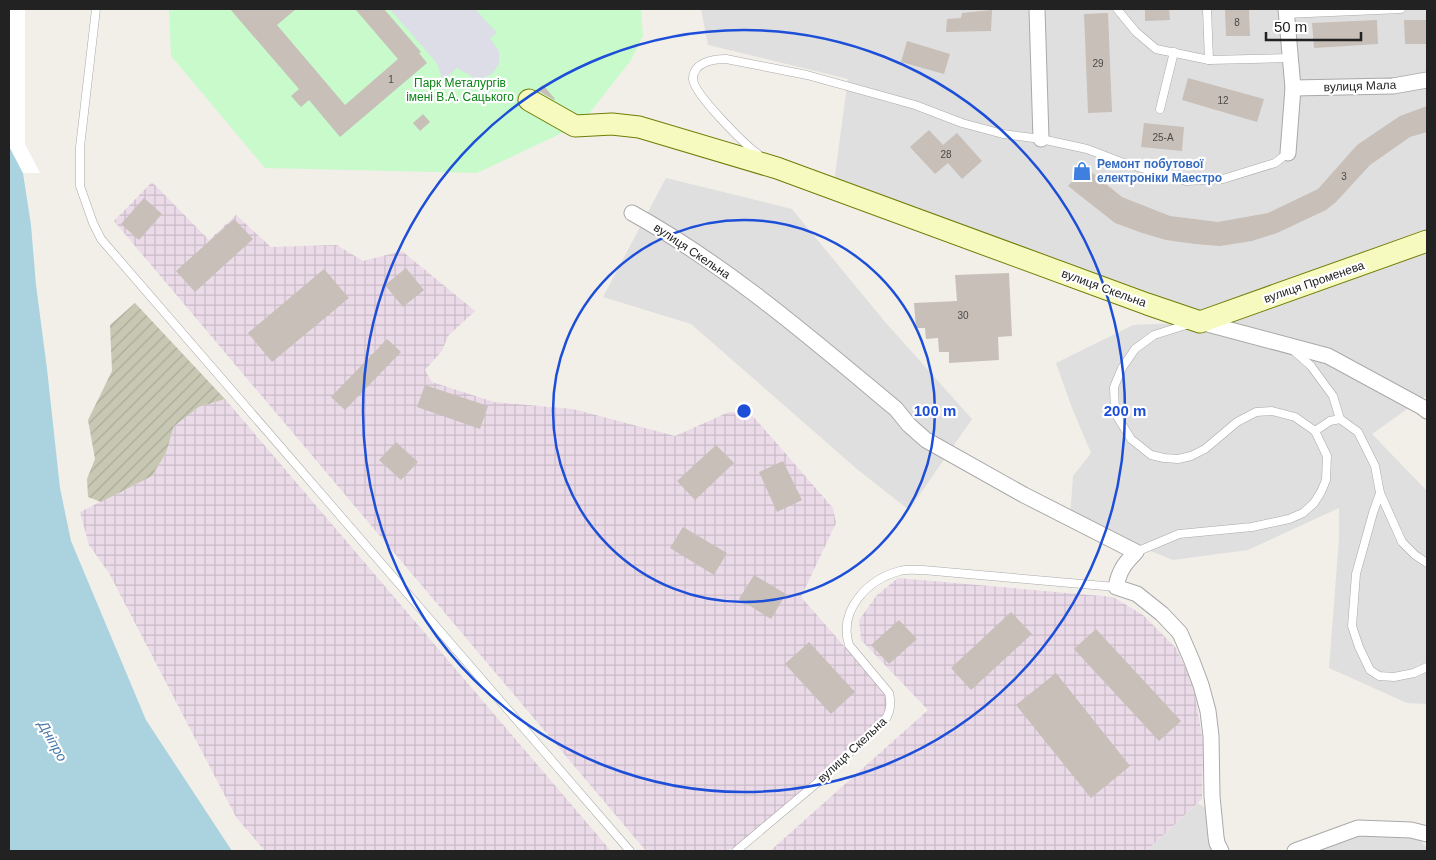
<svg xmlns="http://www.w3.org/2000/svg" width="1436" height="860" viewBox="0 0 1436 860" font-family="Helvetica,sans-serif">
  <defs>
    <pattern id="industrial-grid" width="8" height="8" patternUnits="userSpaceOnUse" patternTransform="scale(1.25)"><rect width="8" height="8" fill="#ebdbe8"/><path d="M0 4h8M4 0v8" fill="none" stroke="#c9bcc7"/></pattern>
    <pattern id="construction-furrows" width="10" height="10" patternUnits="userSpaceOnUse" patternTransform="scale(1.25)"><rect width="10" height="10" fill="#c7c7b4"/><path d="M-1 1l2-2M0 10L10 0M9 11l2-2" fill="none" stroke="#abab9a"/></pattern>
  </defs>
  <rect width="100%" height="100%" fill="#f2efe9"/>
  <g fill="#e0dfdf">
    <polygon points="701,9 1427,9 1427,237 1199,316 834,182 848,79 708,45"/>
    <polygon points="666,178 792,209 886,323 972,419 909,510 858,470 691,324 603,297"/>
    <polygon points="1427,244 1427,395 1372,434 1427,491 1427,704 1407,703 1329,668 1339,538 1339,508 1248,550 1173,560 1070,518 1073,476 1091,453 1072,408 1056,363 1133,325 1200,322"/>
    <polygon points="1198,803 1214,814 1228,851 1146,851"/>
    <polygon points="1358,828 1411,830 1427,848 1427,851 1295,851"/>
  </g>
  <g fill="url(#industrial-grid)">
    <polygon points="152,182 209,240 236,215 271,247 337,245 363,261 402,251 475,311 448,336 442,351 425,370 432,382 494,402 573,409 675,436 729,412 751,414 833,508 836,523 801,597 888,696 891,714 755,835 727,851 646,851 114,221"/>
    <polygon points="225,399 611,851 265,851 236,817 109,573 89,545 80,512 152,476 166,453 174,426 199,407"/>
    <polygon points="898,578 1113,597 1143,615 1176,648 1193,684 1203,742 1202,799 1146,851 770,851 928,710 861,640 859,620 877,595"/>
  </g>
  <polygon fill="url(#construction-furrows)" points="135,303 225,399 199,407 174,426 166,453 152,476 101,502 88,497 87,479 95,459 88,420 112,371 110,325"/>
  <polygon fill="#c8facc" points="169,9 641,9 643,36 631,60 581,124 477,173 265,168 171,56"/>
  <polygon fill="#dddde8" points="390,9 475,9 497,33 490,38 499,51 499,64 492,74 478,80 457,68 443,80 436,62"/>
  <polygon fill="#aad3df" points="9,146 23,173 31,225 36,285 47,369 60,488 71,541 146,720 232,851 9,851"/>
  <polygon fill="#fff" points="9,9 25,9 25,144 40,173 23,173 9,146"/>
  <g fill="#c7bfb8">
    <polygon points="230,9 296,9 277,25 345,105 398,59 355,9 384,9 421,52 419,53 427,63 340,137 309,100 301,107 291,96 299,89"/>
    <polygon points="1145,9 1169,9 1170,20 1145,21"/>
    <polygon points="1225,9 1249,9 1250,36 1226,36"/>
    <polygon points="992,10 991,31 946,32 947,19 961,18 962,13"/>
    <polygon points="1108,13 1112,112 1088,113 1084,14"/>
    <polygon points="1377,20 1378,44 1314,48 1312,23"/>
    <polygon points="1404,20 1427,20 1427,44 1405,44"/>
    <polygon points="907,41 950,54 944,74 901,62"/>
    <polygon points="1188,78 1264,99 1257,122 1182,100"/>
    <polygon points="543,85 555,99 554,100 537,90"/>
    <polygon points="1427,106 1427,132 1410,137 1370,165 1336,202 1326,210 1277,233 1252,241 1220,246 1195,244 1166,240 1142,233 1115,223 1068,186 1085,167 1122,197 1170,216 1218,222 1268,213 1318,189 1357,145 1400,116"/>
    <polygon points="423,114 430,122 420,131 413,123"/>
    <polygon points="1144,123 1184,127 1182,151 1141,147"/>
    <polygon points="929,130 943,145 957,133 982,161 962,179 948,163 935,174 910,147"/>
    <polygon points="144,198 162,214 139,240 121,224"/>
    <polygon points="234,219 253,239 195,292 176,271"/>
    <polygon points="406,268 424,290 403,307 385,285"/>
    <polygon points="324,269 349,298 272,362 248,333"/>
    <polygon points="1009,273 1012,336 998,337 999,360 949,363 949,352 939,352 938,338 926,339 925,328 916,328 914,303 957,301 955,275"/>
    <polygon points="387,339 401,352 345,410 331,397"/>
    <polygon points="425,385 488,406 480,429 417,407"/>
    <polygon points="396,442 418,462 401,480 379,460"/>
    <polygon points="716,445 734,463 695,500 677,481"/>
    <polygon points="783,461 802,500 777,512 759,472"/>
    <polygon points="683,527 727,553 714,575 670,548"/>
    <polygon points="754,575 786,594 771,619 739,599"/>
    <polygon points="1011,612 1032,634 971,690 951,668"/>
    <polygon points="899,620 917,639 889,664 871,645"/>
    <polygon points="1096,629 1181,721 1159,741 1074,649"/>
    <polygon points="809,642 855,692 831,714 785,664"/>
    <polygon points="1056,673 1130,766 1091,798 1016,705"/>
  </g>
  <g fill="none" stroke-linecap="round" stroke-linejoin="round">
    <g stroke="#a9a9a9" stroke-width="9">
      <g id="lane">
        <polyline points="96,9 80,147 80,186 93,223 101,239 630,851"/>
        <polyline points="1117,9 1136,32 1156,49 1209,60 1290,58"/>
        <polyline points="1207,9 1209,60"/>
        <polyline points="1286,14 1401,9"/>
        <polyline points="1160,109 1174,52"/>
        <path d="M758,154C745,145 693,93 693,79C693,62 714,59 726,59L807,75L915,105L962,123L1003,134L1041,139L1087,149L1121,162L1186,181L1223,179L1275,163L1288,153"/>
        <polyline points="1293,350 1311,366 1333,396 1340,419"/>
        <polyline points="1315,431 1330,421 1340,419 1358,432 1375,466 1380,493 1402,542 1415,555 1427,563"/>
        <polyline points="1380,493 1373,513 1356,574 1352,626 1359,647 1370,670 1379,676 1394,677 1414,673 1427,667"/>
        <polyline points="1136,552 1179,534 1252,527 1289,519 1303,513 1314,503 1321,492 1326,480 1327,456 1315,431 1295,417 1272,411 1256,412 1237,422 1205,449 1191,456 1178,459 1164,458 1151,455 1131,439 1115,413 1114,387 1122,368 1135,349 1154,335 1189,324"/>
        <path d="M736,851L824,777L887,717C891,708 891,703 889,693L849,645C838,610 868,579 900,571C907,569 916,570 923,570L1116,587"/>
      </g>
    </g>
    <g stroke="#a9a9a9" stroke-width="17">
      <g id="street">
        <polyline points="1037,9 1041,139"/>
        <polyline points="1286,9 1293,88 1288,153"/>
        <polyline points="1293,88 1393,86 1427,80"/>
        <path d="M632,213C728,266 812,339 896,409L909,425L926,440L1024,495L1136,552C1124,564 1119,571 1116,587L1137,594L1162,614L1180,633L1192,661L1201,685L1208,711L1211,736L1212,796L1216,837L1217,843L1221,851"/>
        <polyline points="1200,322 1328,356 1422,407 1427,411"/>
        <polyline points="1295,851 1358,828 1411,830 1427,834"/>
      </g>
    </g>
    <g stroke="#707d05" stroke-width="23">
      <polyline id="secondary" points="529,100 575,126 612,124 639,127 777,168 1147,304 1200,322 1427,241"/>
    </g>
    <use href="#lane" stroke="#fff" stroke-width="8"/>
    <use href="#street" stroke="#fff" stroke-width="15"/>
    <use href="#secondary" stroke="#f7fabf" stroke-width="21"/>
  </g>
  <g fill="none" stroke="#1d4ed8" stroke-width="2.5">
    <circle cx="744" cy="411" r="191"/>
    <circle cx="744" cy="411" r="381"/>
  </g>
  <defs>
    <g id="shop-bare" transform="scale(1.5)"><path d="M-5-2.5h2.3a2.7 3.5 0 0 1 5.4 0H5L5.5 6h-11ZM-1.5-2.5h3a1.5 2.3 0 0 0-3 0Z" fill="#3f7fe0" stroke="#fff" stroke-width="2.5" paint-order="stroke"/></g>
  </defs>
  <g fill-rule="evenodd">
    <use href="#shop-bare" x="1082" y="171"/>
  </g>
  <g text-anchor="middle" stroke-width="4.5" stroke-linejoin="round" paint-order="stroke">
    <g font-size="10" fill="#4b4948">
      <text x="1237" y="26">8</text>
      <text x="1098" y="67">29</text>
      <text x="391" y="83">1</text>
      <text x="1223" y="104">12</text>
      <text x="1163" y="141">25-А</text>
      <text x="946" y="158">28</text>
      <text x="1344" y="180">3</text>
      <text x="963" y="319">30</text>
    </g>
    <g font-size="12" fill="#0c8416" stroke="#fff">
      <text x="460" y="87">Парк Металургів<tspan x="460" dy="14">імені В.А. Сацького</tspan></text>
    </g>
    <g font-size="12" fill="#222" stroke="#fff">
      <text transform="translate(1360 86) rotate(-2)" y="4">вулиця Мала</text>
      <text transform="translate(692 251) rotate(34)" y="4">вулиця Скельна</text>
      <text transform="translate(1314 282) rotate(-19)" y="4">вулиця Променева</text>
      <text transform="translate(1104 288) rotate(20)" y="4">вулиця Скельна</text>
      <text transform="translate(852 750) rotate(-43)" y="4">вулиця Скельна</text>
    </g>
    <g font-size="12" font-weight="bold" fill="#366cbe" stroke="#fff" text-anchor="start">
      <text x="1097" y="168">Ремонт побутової<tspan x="1097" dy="14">електроніки Маестро</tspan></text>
    </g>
    <g font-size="14" font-style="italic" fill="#4a7aab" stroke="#fff">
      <text transform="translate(53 741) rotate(61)" y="5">Дніпро</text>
    </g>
  </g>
  <circle cx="744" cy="411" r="8" fill="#1d4ed8" stroke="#fff" stroke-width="2.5"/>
  <g font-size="15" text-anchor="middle" font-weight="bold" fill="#1d4ed8" stroke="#fff" stroke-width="4.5" stroke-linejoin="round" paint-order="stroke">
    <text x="935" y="416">100 m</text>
    <text x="1125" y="416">200 m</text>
  </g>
  <rect width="1436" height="860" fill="none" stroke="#222222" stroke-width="20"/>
  <path d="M1266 32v8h95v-8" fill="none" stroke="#222222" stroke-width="2.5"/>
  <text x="1274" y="32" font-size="15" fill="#222222" stroke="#ffffff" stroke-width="4" paint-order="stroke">50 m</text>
</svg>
